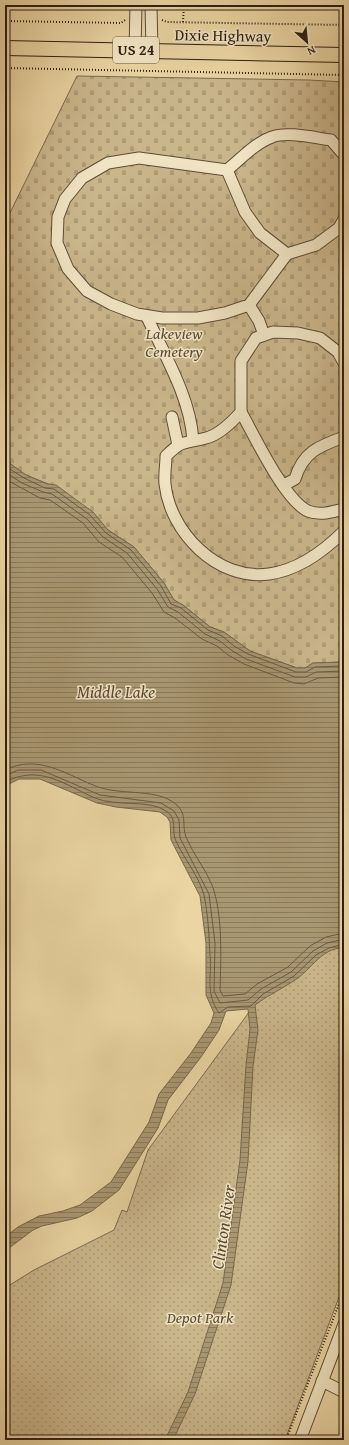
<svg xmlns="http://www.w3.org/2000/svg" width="349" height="1445" viewBox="0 0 349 1445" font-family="'Gentium Book Plus',serif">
  <defs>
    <pattern id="cemetery-stones" width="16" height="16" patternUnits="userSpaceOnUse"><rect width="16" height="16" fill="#cab68b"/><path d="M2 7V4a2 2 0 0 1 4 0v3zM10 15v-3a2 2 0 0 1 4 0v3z" fill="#ae9c77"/></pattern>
    <pattern id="park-dots" width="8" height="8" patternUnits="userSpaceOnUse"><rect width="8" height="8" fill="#cab68b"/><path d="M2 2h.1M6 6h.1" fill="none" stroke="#ae9c77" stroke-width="1.8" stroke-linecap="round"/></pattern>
    <pattern id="water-rules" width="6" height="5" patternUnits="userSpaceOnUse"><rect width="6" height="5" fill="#a99772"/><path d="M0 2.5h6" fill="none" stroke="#8a7b5c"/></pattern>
  </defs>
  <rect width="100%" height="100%" fill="#ead5a3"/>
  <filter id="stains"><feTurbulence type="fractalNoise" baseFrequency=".005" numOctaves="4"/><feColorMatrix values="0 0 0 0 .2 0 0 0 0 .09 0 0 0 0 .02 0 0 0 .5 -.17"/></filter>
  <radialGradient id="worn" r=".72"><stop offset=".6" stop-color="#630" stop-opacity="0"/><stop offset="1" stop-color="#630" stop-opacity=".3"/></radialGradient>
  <polygon fill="url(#cemetery-stones)" stroke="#7b6a50" points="77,76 309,80 344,82 344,662 313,663 305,668 297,668 250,651 224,632 210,627 183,605 174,600 164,583 134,547 108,530 61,489 26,475 5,460 5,223"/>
  <polygon fill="url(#park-dots)" stroke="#7b6a50" points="344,850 344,1284 285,1440 5,1440 5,1288 34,1270 114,1230 122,1210 127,1212 148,1150 247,1015"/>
  <path fill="url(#water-rules)" stroke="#77674c" d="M5,460L26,475L47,484L56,485L93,512L108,530L134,547L164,583L174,600L183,605L210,627L224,632L250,651L297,668H305L313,663L344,662V948C322,947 311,970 295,980C282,989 268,995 255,1005L258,1030L253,1066L248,1161L231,1285L195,1394L173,1440H165L188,1392L223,1283L240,1160L246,1065L250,1029L248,1009L226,1011L219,1030L201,1057L168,1100L158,1128L119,1190L92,1211L77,1218L42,1226L33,1230L5,1251V1237L18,1227L39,1216L63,1211L80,1205L111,1182L149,1122L159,1094L191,1053L211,1023L214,1013L206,995V943L200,896L171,840L170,822L167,817L160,812L116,807L97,803L40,779H19L5,786Z"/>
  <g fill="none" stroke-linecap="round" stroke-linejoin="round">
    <g stroke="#6a5a43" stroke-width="1">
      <polyline points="5,466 24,478 45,488 54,489 90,515 106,533 131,550 161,586 171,604 181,608 208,630 222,636 234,646 248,654 296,672 306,672 315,667 344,666"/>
      <polyline points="5,472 22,483 43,492 52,494 87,519 103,537 127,553 157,589 168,607 178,612 205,634 220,641 231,650 246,659 295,677 306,677 316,672 344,671"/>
      <polyline points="5,479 40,498 50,500 83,523 99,542 122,557 152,593 164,612 175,618 202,639 217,646 228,655 244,664 294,683 304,684 318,678 344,677"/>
      <path d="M5,770C37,754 64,773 93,785C117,796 153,788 173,802C189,813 181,824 186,837C193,854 205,868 212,885C223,914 221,960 220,990L223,996L245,994L257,984L288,967L310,946L326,937L344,933"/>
      <polyline points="5,776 18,770 41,770 100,795 161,803 174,811 179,820 180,838 209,894 215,943 214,991 220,1003 248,1000 261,989 291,972 313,951 327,943 344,939"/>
      <path d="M5,782C40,764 63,784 95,798C116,807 149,799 166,811C178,818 171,831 176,841C184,859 199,876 204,895C208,914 209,935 210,955C212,977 205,993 219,1013L228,1007L251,1006L263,994L294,976L316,955L329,948L344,944"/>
    </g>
    <g stroke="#5c4c38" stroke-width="13">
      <g id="minor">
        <polyline points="151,5 152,51"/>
        <polyline points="135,50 136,5"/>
        <path d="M344,155L331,140C315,138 287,131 272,137C255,143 242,158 227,170L139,158L108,163L82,178L65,199L58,217L57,243L68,269L87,291L111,304L137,314L162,318H198L225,313L249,305L287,254L316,245L339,228L344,219"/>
        <polyline points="227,170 245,212 260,233 287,254"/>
        <polyline points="249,305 259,321 264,335"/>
        <path d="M147,317C165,356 190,397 193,440"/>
        <path d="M344,363L338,352L320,338L298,333L273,332L256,338L241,361V412C232,422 219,435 206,438C184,444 183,439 166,456C166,465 164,475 165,484C170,532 217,581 269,574C298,570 324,551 344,531"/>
        <path d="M241,412C254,435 285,501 308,511C321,516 331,512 344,509"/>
        <polyline points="172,417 178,445"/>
        <path d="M284,485L295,479C303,452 319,446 344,437"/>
        <polyline points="322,1381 344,1392"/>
        <polyline points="300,1440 344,1324"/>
      </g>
    </g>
    <g stroke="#2c1e14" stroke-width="16">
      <polyline id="major" points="5,48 344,55"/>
    </g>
    <g stroke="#2c1e14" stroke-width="2" stroke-dasharray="1 2" stroke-linecap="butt">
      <polyline points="162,20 167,22 344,25"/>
      <polyline points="5,21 121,23 125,20"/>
      <polyline points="183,22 184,5"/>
      <polyline points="5,68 344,75"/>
      <polyline points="286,1440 344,1291"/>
    </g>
    <use href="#minor" stroke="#f1e4c3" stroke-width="11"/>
    <use href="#major" stroke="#ead5a3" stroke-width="14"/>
  </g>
  <g text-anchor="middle" stroke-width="3" stroke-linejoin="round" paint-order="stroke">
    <rect fill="#f1e4c3" stroke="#675948" stroke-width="1" x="113" y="37" width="46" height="26" rx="3"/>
    <g font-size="15" font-weight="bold" fill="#2c1e14">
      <text x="136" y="55">US 24</text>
    </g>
    <g font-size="16" fill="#2c1e14" stroke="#f1e4c3">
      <text transform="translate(223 35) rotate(1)" y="6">Dixie Highway</text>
    </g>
    <g font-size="16" font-style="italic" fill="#5b4c38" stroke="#f1e4c3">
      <text x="174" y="339">Lakeview<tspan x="174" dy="18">Cemetery</tspan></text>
      <text x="200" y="1323">Depot Park</text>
    </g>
    <g font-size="17" font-style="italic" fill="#584835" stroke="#f1e4c3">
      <text x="116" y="698">Middle Lake</text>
      <text transform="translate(223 1227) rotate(-82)" y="6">Clinton River</text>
    </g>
  </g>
  <rect width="349" height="1445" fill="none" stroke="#ead5a3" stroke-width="20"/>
  <rect x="6" y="6" width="337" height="1433" fill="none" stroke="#2c1e14" stroke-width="2"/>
  <rect x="10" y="10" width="329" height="1425" fill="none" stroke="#2c1e14"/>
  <g transform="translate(307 42) rotate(153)" stroke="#f1e4c3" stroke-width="3" paint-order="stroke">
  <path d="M0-3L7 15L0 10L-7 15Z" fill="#2c1e14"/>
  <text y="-6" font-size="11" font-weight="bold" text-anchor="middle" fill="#2c1e14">N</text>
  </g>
  <rect width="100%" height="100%" filter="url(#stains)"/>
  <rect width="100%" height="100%" fill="url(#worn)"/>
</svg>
